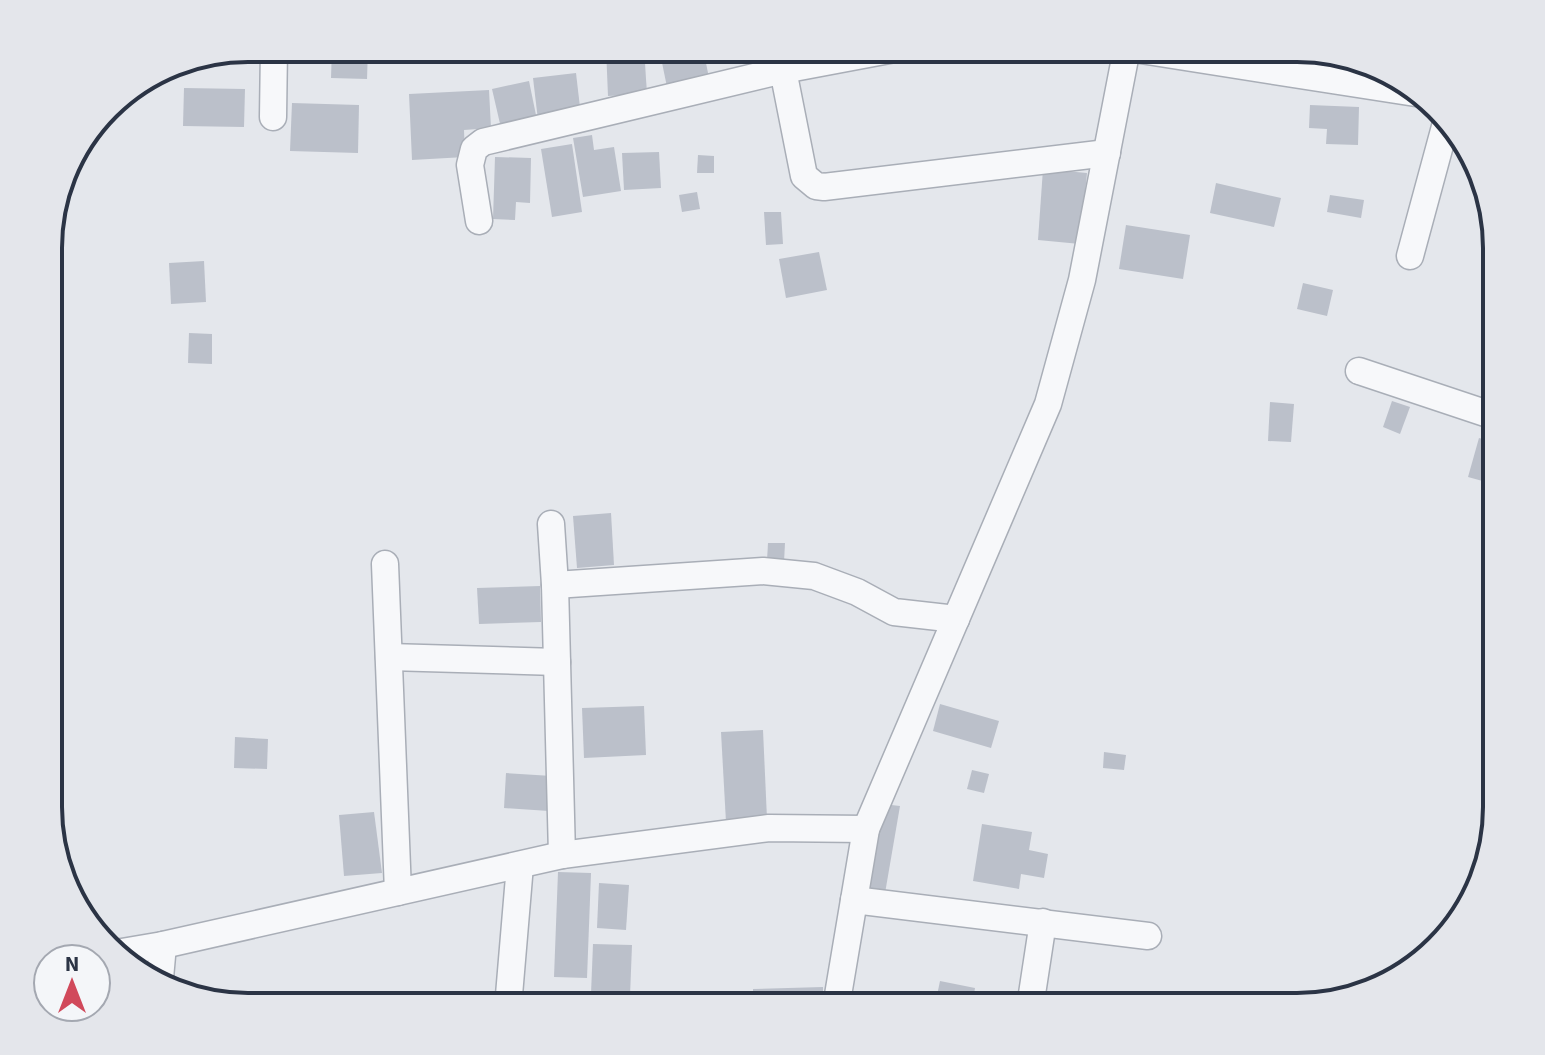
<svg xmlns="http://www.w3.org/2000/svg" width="1545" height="1055" viewBox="0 0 1545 1055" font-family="'Source Sans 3',sans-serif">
  <rect width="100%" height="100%" fill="#e4e7ec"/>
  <g fill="#bbc0ca">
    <polygon points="269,48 269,63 243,64 242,49"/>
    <polygon points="332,48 368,48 367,79 331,78"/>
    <polygon points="606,48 644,48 647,94 608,96"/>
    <polygon points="659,48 703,48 709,78 667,87"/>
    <polygon points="576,73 581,116 538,120 533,78"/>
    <polygon points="529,81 537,120 501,128 492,89"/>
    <polygon points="184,88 245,89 244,127 183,126"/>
    <polygon points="489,90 491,128 464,130 465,157 412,160 409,94"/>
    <polygon points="292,103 359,105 358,153 290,151"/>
    <polygon points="1310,105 1359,107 1358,145 1326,144 1327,129 1309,128"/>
    <polygon points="592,135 594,150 614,147 621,191 583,197 573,138"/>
    <polygon points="572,144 582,212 552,217 541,149"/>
    <polygon points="659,152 661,188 624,190 622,153"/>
    <polygon points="698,155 714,156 714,173 697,173"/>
    <polygon points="495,157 531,158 530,203 516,202 515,220 493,219"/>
    <polygon points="1043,169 1087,173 1080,244 1038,240"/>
    <polygon points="1216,183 1281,198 1274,227 1210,213"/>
    <polygon points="697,192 700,209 682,212 679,195"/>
    <polygon points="1330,195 1364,200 1361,218 1327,212"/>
    <polygon points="764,212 781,212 783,244 766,245"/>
    <polygon points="1126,225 1190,235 1183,279 1119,269"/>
    <polygon points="819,252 827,290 786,298 779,259"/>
    <polygon points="204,261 206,302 171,304 169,263"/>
    <polygon points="1303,283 1333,290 1327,316 1297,309"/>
    <polygon points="189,333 212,334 212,364 188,363"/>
    <polygon points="1392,401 1410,407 1400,434 1383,427"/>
    <polygon points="1270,402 1294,404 1291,442 1268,441"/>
    <polygon points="1479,438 1497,443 1497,485 1468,477"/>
    <polygon points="611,513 614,565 577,568 573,516"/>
    <polygon points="768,543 785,543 784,562 767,561"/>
    <polygon points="540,586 541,622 479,624 477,588"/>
    <polygon points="940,704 999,721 991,748 933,731"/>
    <polygon points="644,706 646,755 584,758 582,708"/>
    <polygon points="763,730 767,819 726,822 721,732"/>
    <polygon points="235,737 268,739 267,769 234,768"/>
    <polygon points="1104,752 1126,755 1124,770 1103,768"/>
    <polygon points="972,770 989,774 984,793 967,789"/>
    <polygon points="506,773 552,776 549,811 504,808"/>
    <polygon points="883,804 900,806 884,899 867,896"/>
    <polygon points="374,812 382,873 344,876 339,815"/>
    <polygon points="982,824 1032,832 1029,850 1048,854 1044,878 1021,874 1019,889 973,881"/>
    <polygon points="558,872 591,873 587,978 554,977"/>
    <polygon points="599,883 629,885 626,930 597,928"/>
    <polygon points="593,944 632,945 630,996 591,994"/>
    <polygon points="940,981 975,988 972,1007 935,1005"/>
    <polygon points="823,987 823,1007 753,1007 753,989"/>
  </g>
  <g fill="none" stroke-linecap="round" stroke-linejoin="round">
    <g stroke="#a9aeb7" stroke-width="29">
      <g id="minor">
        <polyline points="781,48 783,70 804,176 816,186 824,187 1107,153"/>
        <polyline points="1128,48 1422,94"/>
        <polyline points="273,117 274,48"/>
        <polyline points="479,221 470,165 474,149 483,142 783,70 900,48"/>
        <polyline points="1410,256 1446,123"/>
        <polyline points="1359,371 1497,417"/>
        <polyline points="551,524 555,585 562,855"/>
        <polyline points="385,564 398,892"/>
        <polyline points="555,585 763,571 814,576 857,592 894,612 956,619"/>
        <polyline points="389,657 557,662"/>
        <polyline points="854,900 1148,936"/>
        <polyline points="116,953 163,945 562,855 769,828 866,829"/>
        <polyline points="160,978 163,945"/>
        <polyline points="508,1007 520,865"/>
        <polyline points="836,1007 866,829 1048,404 1082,280 1127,48"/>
        <polyline points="1030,1007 1043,922"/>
      </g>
    </g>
    <use href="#minor" stroke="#f7f8fa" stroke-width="26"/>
  </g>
  <path d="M0 0H1545V1055H0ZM248 62H1297A186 186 0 0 1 1483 248V807A186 186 0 0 1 1297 993H248A186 186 0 0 1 62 807V248A186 186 0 0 1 248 62Z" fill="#e4e6eb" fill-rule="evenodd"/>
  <path fill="none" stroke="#2b3445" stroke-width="4" d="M248 62H1297A186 186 0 0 1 1483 248V807A186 186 0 0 1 1297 993H248A186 186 0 0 1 62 807V248A186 186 0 0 1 248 62Z"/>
  <g transform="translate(72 983)"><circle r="38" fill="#f4f6f9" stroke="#a4a8b1" stroke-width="2"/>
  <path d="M0-6L14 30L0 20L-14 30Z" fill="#d1495b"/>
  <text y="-12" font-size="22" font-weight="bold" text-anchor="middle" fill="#2b3445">N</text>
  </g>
</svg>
